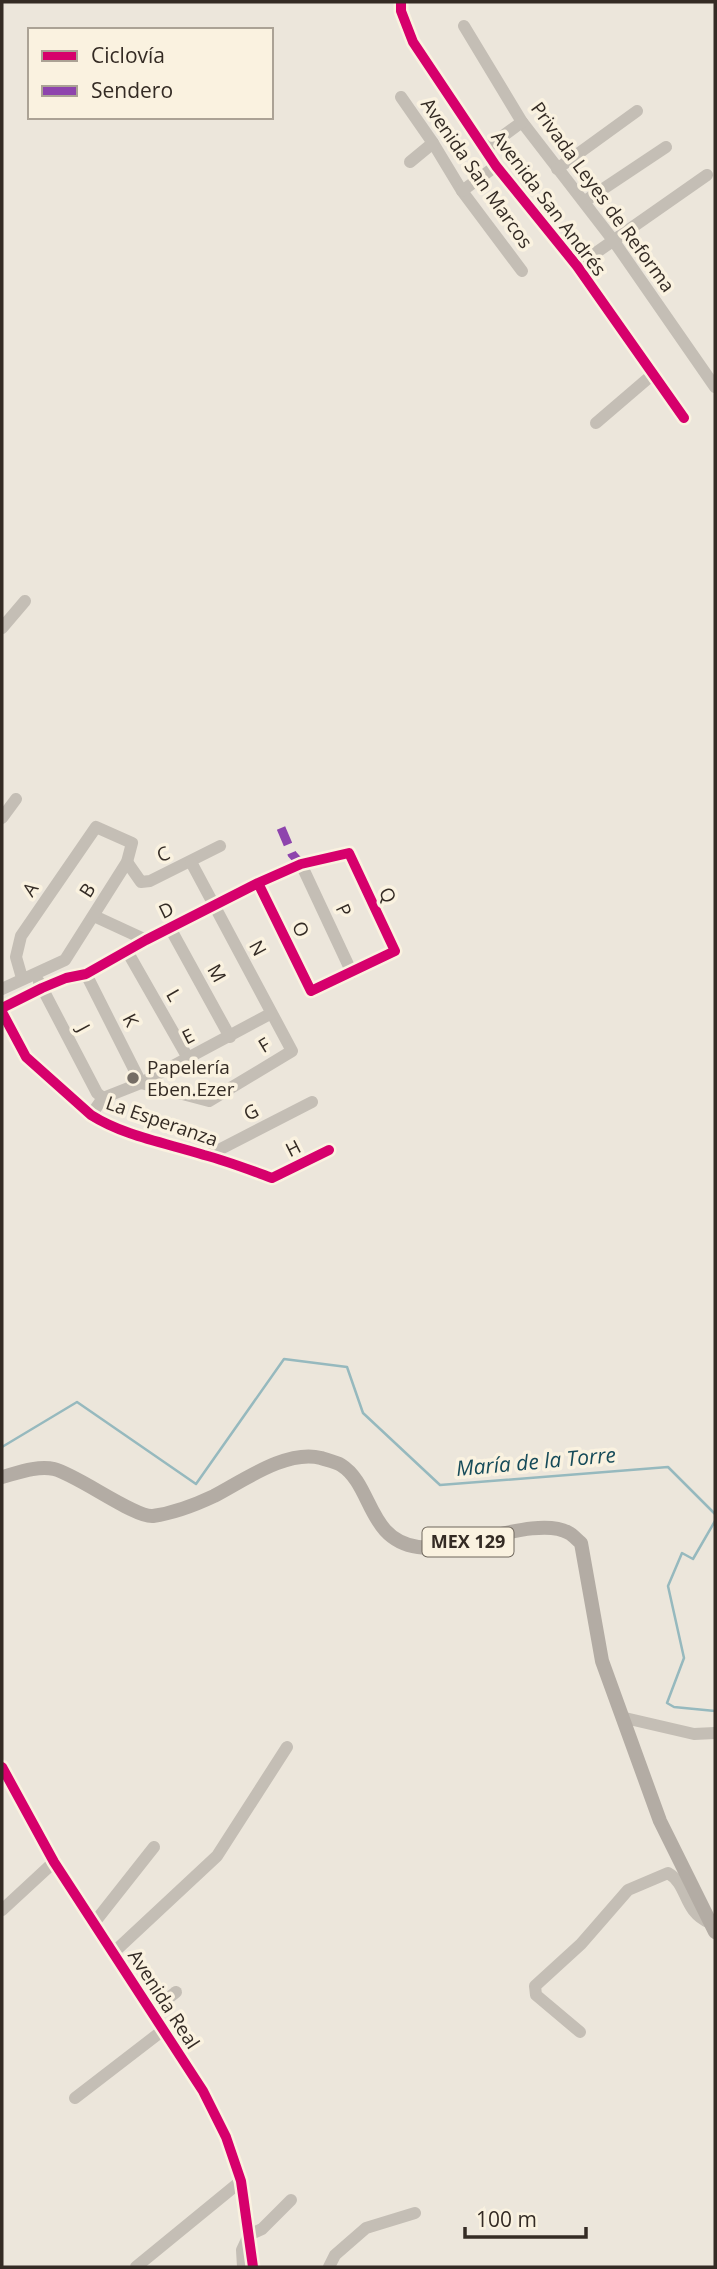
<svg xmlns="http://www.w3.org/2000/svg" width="717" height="2269" viewBox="0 0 717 2269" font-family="'Open Sans',sans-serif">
  <rect width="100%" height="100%" fill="#ece6db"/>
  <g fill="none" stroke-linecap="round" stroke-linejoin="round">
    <g stroke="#96b9be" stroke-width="2.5">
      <polyline points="2,1447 77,1402 196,1484 284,1359 347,1367 363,1413 440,1485 668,1467 715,1514"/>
      <polyline points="715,1521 693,1559 682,1553 668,1586 684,1658 667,1703 674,1707 715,1711"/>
    </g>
    <g stroke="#c4beb5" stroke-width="12">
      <polyline points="401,2 401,11 413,42 496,166 577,266 684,418"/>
      <polyline points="464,26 522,122 613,240 715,387"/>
      <polyline points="401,97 433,143 462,191 522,271"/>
      <polyline points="485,149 522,122"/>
      <polyline points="410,162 433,143"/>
      <polyline points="557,169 637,111"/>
      <polyline points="462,191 496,166"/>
      <polyline points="585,201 666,147"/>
      <polyline points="577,266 707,175"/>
      <polyline points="596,423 652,375"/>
      <polyline points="2,628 25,601"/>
      <polyline points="2,818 16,799"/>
      <polyline points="127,862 141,882 150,881 220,846"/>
      <polyline points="301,864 352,973"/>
      <polyline points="94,916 146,940"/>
      <polyline points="170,928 230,1037"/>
      <polyline points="127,951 188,1058"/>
      <polyline points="86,974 141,1083 209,1101 292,1051 191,862"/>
      <polyline points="39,982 97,1093 103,1098"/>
      <polyline points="2,989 65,960 127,862 132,843 96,827 21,936 16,957 22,978"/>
      <polyline points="2,1008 42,988 66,978 86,974 146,940 258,883 301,864 349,853 395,951 311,991 258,883"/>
      <path d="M2,1012L26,1057L91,1115C124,1136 166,1143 204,1155C227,1161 250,1170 272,1178L329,1150"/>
      <polyline points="91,1115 103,1098 141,1083 270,1014"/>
      <polyline points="207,1156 312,1102"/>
      <polyline points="625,1718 694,1734 715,1733"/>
      <polyline points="2,1767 54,1862 203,2091 226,2137 241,2181 253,2267"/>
      <polyline points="2,1910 54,1862"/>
      <polyline points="94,1923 154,1847"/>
      <polyline points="113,1953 217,1856 287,1747"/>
      <polyline points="151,2012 176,1992"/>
      <path d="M580,2032L536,1995L535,1986L581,1944L628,1890L668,1873C689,1885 682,1911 710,1923L715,1921"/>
      <polyline points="75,2098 162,2031"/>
      <polyline points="136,2267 241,2181"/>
      <polyline points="243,2267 242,2250 249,2235 262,2229 291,2200"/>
      <polyline points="329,2267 335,2255 366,2228 415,2213"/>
    </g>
    <path stroke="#b3aca4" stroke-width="14" d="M2,1477C17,1473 38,1465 54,1469C78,1475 135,1518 153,1516C174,1513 195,1505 214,1496C243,1481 287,1449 321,1458C327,1460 336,1462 341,1465C373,1485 367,1540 418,1547C459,1552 537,1514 569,1533C573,1535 577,1540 581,1543L602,1661L660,1821L715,1932"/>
    <polyline stroke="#8e44ad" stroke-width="9" stroke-dasharray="18 9" stroke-linecap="butt" points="281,828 292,854 301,864"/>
    <g stroke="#faf2e0" stroke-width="15">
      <g id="cycleway">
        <polyline points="401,2 401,11 413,42 496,166 577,266 684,418"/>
        <polyline points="2,1008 42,988 66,978 86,974 146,940 258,883 301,864 349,853 395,951 311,991 258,883"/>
        <path d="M2,1012L26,1057L91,1115C124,1136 166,1143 204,1155C227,1161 250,1170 272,1178L329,1150"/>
        <polyline points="2,1767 54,1862 203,2091 226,2137 241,2181 253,2267"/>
      </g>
    </g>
    <use href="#cycleway" stroke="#d6006c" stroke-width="10"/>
  </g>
  <circle fill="#746c64" stroke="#faf2e0" stroke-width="2.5" cx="133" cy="1078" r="7"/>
  <g text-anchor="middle" stroke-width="7" stroke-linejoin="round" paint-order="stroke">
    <rect fill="#faf2e0" stroke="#6f675c" stroke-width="2" x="422.5" y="1527.5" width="91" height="29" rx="5"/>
    <g font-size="18" font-weight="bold" fill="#342b24">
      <text x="468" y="1548">MEX 129</text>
    </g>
    <g font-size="19" fill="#342b24" stroke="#faf2e0">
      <text transform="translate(477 173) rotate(55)" y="7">Avenida San Marcos</text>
      <text transform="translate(603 197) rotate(54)" y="7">Privada Leyes de Reforma</text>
      <text transform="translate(549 203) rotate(53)" y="7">Avenida San Andrés</text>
      <text transform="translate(163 854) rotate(-24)" y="7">C</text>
      <text transform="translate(30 889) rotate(-55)" y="7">A</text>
      <text transform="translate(87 890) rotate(-58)" y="7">B</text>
      <text transform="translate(388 895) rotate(65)" y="7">Q</text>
      <text transform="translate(166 910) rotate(-26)" y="7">D</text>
      <text transform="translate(344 910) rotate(65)" y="7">P</text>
      <text transform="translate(301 929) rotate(64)" y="7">O</text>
      <text transform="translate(258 948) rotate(62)" y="7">N</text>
      <text transform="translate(217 973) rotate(61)" y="7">M</text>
      <text transform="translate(174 995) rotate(60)" y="7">L</text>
      <text transform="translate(131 1020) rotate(63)" y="7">K</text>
      <text transform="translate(84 1028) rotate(62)" y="7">J</text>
      <text transform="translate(188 1036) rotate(-27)" y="7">E</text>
      <text transform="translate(264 1045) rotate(-31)" y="7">F</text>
      <text transform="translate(251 1112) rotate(-27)" y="7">G</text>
      <text transform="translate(162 1121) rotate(19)" y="7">La Esperanza</text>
      <text transform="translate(293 1148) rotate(-27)" y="7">H</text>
      <text transform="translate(164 1999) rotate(57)" y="7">Avenida Real</text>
    </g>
    <g font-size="19" fill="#342b24" stroke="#faf2e0" text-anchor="start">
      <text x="147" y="1074">Papelería<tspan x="147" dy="22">Eben.Ezer</tspan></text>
    </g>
    <g font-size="21" font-style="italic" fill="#164b59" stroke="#faf2e0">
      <text transform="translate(536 1462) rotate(-5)" y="7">María de la Torre</text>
    </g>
  </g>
  <rect width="717" height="2269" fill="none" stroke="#342b24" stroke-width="7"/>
  <rect x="28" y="28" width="245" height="91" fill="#faf2e0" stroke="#aba295" stroke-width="2"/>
  <rect x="42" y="51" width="35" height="10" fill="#d6006c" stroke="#aba295" stroke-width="2"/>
  <text x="91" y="63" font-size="21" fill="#342b24">Ciclovía</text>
  <rect x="42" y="86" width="35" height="10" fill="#8e44ad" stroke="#aba295" stroke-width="2"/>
  <text x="91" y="98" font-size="21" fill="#342b24">Sendero</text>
  <path d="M465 2227v10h121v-10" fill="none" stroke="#342b24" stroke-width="3.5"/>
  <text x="476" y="2227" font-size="21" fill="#342b24" stroke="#faf2e0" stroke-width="5" paint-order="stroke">100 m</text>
</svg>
